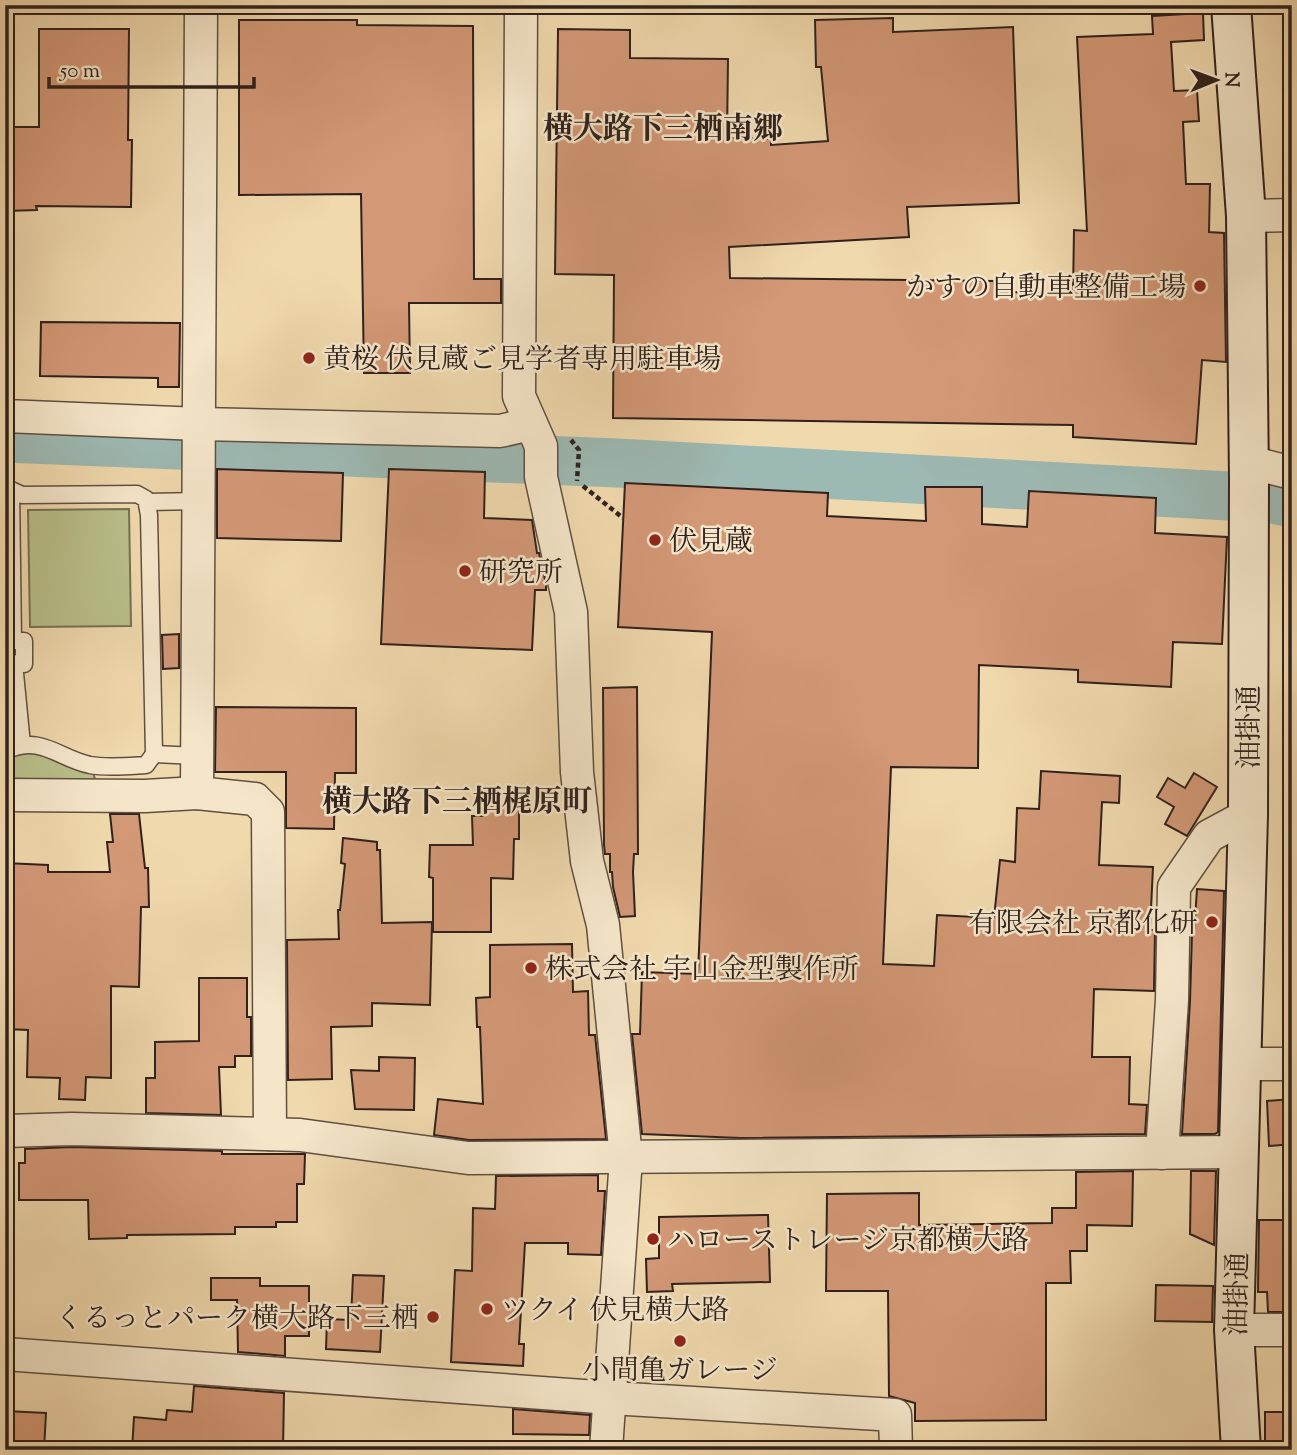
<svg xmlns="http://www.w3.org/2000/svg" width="1297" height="1455" viewBox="0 0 1297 1455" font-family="'Sorts Mill Goudy','Noto Serif JP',serif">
  <rect width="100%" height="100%" fill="#f0d9ad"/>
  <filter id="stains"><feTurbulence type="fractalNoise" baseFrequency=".00286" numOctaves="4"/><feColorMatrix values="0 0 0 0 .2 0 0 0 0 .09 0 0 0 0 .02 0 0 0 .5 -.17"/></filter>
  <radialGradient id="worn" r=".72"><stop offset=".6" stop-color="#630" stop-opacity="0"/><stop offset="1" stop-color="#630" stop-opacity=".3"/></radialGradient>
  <g fill="#b9bf8a" stroke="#747054" stroke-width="2">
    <polygon points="129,509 131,626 30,627 28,510"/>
    <polygon points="44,752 93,772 95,779 93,782 5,781 5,758 24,753"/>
  </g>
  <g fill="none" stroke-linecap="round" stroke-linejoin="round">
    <polyline stroke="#9db9b3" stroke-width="49" points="5,438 617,463 1267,498 1292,503"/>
  </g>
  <g fill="#d39876" stroke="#2f211d" stroke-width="2">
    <polygon points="1203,13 1204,40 1171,42 1174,91 1197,90 1199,121 1183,122 1186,184 1210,184 1209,232 1224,233 1226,362 1202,360 1196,444 1073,437 1073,425 613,418 614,275 555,274 558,29 630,30 630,58 728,59 727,138 771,139 771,145 828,141 821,67 816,67 815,20 893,18 893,32 1013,27 1019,203 907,207 909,237 729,247 730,278 994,281 995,292 1073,293 1074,230 1087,231 1077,37 1153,34 1152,16"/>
    <polygon points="239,20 357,20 357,25 473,26 474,279 501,279 501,303 409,303 410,373 364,373 361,194 239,195"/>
    <polygon points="39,29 129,29 128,140 132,140 131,207 36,206 37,210 5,211 5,127 39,127"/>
    <polygon points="41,322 180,323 179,387 158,387 158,378 40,376"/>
    <polygon points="217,469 343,473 341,541 217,538"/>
    <polygon points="389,469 485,472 484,518 532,520 537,553 539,553 546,584 546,590 535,590 532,650 381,644"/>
    <polygon points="625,483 828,493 827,516 926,521 925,487 982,487 982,524 1027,527 1029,491 1156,498 1155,533 1227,537 1222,644 1173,642 1171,687 1078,682 1078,670 979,665 978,768 891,767 883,964 934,966 937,915 994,918 1000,860 1015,862 1017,808 1039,809 1041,771 1120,776 1119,803 1102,802 1099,865 1153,867 1150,930 1155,930 1154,991 1094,989 1092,1057 1130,1057 1129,1104 1147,1105 1145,1134 740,1138 642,1134 632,1034 640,1034 642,972 698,974 712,632 618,627"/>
    <polygon points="179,634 179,668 163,669 162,635"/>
    <polygon points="637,687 638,854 634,854 633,872 635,916 620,917 613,887 612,872 610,872 610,854 605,854 604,845 603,688"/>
    <polygon points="216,707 356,708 356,773 335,773 334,829 286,828 286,772 215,772"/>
    <polygon points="1194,773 1217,787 1187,836 1165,824 1174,807 1157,797 1168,778 1185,788"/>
    <polygon points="483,807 519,807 519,839 514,839 513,879 491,878 491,932 433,932 433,878 429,877 430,845 473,845 472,816 483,816"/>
    <polygon points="110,814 139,814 145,868 148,868 149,907 141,907 139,987 111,986 111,1078 86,1077 85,1100 59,1099 60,1078 27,1077 28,1030 5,1029 5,863 48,865 48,872 110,872 107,842 113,842"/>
    <polygon points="343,838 377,842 377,850 380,850 382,923 432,922 430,1005 372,1003 372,1026 331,1027 332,1079 288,1080 287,940 339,939 338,910 340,910 345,864 341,863"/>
    <polygon points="1197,889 1224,891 1218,1132 1215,1134 1182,1134 1190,1001 1192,933 1194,933"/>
    <polygon points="572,944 573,992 588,991 589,1035 595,1035 606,1139 469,1140 434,1135 438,1099 483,1104 480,1027 477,1027 476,998 490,997 490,945"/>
    <polygon points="199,978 247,978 247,1017 251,1017 251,1056 235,1056 235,1067 219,1067 221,1115 146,1113 146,1078 155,1078 155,1042 199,1041"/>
    <polygon points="379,1057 415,1058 414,1110 355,1109 351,1070 379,1071"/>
    <polygon points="1292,1099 1292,1144 1269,1146 1267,1101"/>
    <polygon points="72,1147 222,1151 222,1154 305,1154 304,1184 297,1184 297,1222 276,1222 276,1227 235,1227 235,1234 127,1235 127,1238 89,1239 88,1200 19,1200 19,1163 25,1163 25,1149"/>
    <polygon points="1133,1171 1132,1226 1087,1225 1087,1251 1070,1251 1071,1283 1046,1283 1046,1420 915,1421 915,1403 889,1396 888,1291 826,1291 827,1194 919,1193 919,1225 1052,1223 1052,1208 1076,1208 1076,1172"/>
    <polygon points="1191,1171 1216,1171 1214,1245 1190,1234"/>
    <polygon points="598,1175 598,1191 605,1191 601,1255 568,1254 568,1243 525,1243 519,1344 524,1344 523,1366 451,1362 455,1270 472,1271 473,1208 495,1209 496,1176"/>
    <polygon points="768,1215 770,1282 672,1284 673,1291 647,1292 646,1259 659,1258 659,1217"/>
    <polygon points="1259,1220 1292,1220 1292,1312 1268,1312 1267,1292 1258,1292"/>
    <polygon points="353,1275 384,1276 380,1352 326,1349 327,1319 351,1320"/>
    <polygon points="211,1278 260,1278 260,1286 309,1286 309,1336 285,1336 285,1356 238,1352 237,1300 211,1300"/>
    <polygon points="1156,1285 1213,1286 1212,1322 1155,1321"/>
    <polygon points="194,1386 284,1393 283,1450 132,1450 134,1417 166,1420 167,1410 192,1412"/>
    <polygon points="513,1409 590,1415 589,1435 513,1434"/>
    <polygon points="5,1411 46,1413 44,1450 5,1450"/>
    <rect x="1265" y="1412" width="27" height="38"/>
  </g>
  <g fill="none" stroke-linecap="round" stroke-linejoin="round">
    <g stroke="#5f4f41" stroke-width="19">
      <g id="lane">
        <path d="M5,490H11L22,495L137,494L146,499L149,515L154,754L146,765C128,766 107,768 90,765C57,758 42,734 5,751"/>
        <polyline points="11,490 13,641"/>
        <polyline points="147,502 199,501"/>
        <polyline points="5,641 24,641 24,664 8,664"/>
        <polyline points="14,663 22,745"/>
        <polyline points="154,754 197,756"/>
      </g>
    </g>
    <g stroke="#5f4f41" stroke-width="35">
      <g id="street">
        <polyline points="521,5 519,396 541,446 541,477 571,612 577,772 587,861 603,925 626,1158 606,1450"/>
        <polyline points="1246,216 1292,215"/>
        <polyline points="5,416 200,424 500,431 531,424"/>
        <polyline points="1249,462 1292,473"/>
        <polyline points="197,793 201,5"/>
        <polyline points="5,795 145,796 197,793 255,799 268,812 270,1134"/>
        <polyline points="1242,1064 1292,1064"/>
        <polyline points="5,1131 72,1129 300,1135 468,1158 1239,1152"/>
        <polyline points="1162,1153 1172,1000 1174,887 1209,836 1248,815"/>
        <polyline points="1234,1330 1292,1330"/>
        <polyline points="5,1354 611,1398 895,1415 896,1450"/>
      </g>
    </g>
    <g stroke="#2f211d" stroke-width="42">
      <polyline id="secondary" points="1231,5 1246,216 1249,479 1248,815 1234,1330 1241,1450"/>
    </g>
    <g stroke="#2f211d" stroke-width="4.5" stroke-dasharray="5 3.5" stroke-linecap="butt">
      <polyline points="571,440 579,450 577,481"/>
      <polyline points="583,486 623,518"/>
    </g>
    <use href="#lane" stroke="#f5e6ca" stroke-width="16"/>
    <use href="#street" stroke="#f5e6ca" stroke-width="32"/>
    <use href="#secondary" stroke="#f5e6ca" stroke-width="38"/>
  </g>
  <g fill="#8f2418" stroke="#f5e6ca" stroke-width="2.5">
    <circle cx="1200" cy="286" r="7"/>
    <circle cx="309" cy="358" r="7"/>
    <circle cx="655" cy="540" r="7"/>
    <circle cx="465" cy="571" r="7"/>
    <circle cx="1212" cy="922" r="7"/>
    <circle cx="531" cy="968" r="7"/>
    <circle cx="653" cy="1239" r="7"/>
    <circle cx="487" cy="1309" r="7"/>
    <circle cx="433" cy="1317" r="7"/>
    <circle cx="680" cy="1341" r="7"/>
  </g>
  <g text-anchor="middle" stroke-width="5" stroke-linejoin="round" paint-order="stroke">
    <g font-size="28" fill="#2f211d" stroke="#f5e6ca" text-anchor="start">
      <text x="1186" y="296" text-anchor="end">かすの自動車整備工場</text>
      <text x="323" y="368">黄桜 伏見蔵ご見学者専用駐車場</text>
      <text x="669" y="550">伏見蔵</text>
      <text x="479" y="581">研究所</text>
      <text x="1198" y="932" text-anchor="end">有限会社 京都化研</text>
      <text x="545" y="978">株式会社 宇山金型製作所</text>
      <text x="667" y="1249">ハローストレージ京都横大路</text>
      <text x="501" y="1319">ツクイ 伏見横大路</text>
      <text x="419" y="1327" text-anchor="end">くるっとパーク横大路下三栖</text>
      <text x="680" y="1379" text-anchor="middle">小間亀ガレージ</text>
    </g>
    <g font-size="28" fill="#2f211d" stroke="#f5e6ca">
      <text transform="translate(1248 727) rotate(-90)" y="10">油掛通</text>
      <text transform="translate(1236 1294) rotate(-89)" y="10">油掛通</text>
    </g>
    <g font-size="30" font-weight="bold" fill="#2f211d" stroke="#f5e6ca">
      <text x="663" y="138">横大路下三栖南郷</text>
      <text x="457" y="811">横大路下三栖梶原町</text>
    </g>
  </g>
  <rect width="1297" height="1455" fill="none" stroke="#f0d9ad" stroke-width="28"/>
  <rect x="7" y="7" width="1283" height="1441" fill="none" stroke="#2f211d" stroke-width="3.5"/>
  <rect x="14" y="14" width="1269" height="1427" fill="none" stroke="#2f211d" stroke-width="2"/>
  <g transform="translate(1216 80) rotate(89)" stroke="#f5e6ca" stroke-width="5" paint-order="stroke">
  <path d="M0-5L12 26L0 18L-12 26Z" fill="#2f211d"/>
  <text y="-10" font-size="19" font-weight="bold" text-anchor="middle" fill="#2f211d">N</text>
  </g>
  <path d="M49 77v10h205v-10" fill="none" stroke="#2f211d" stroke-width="3.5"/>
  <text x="60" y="77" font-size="21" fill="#2f211d" stroke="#f5e6ca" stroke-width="5" paint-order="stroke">50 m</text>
  <rect width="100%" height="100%" filter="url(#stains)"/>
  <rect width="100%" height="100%" fill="url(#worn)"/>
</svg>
